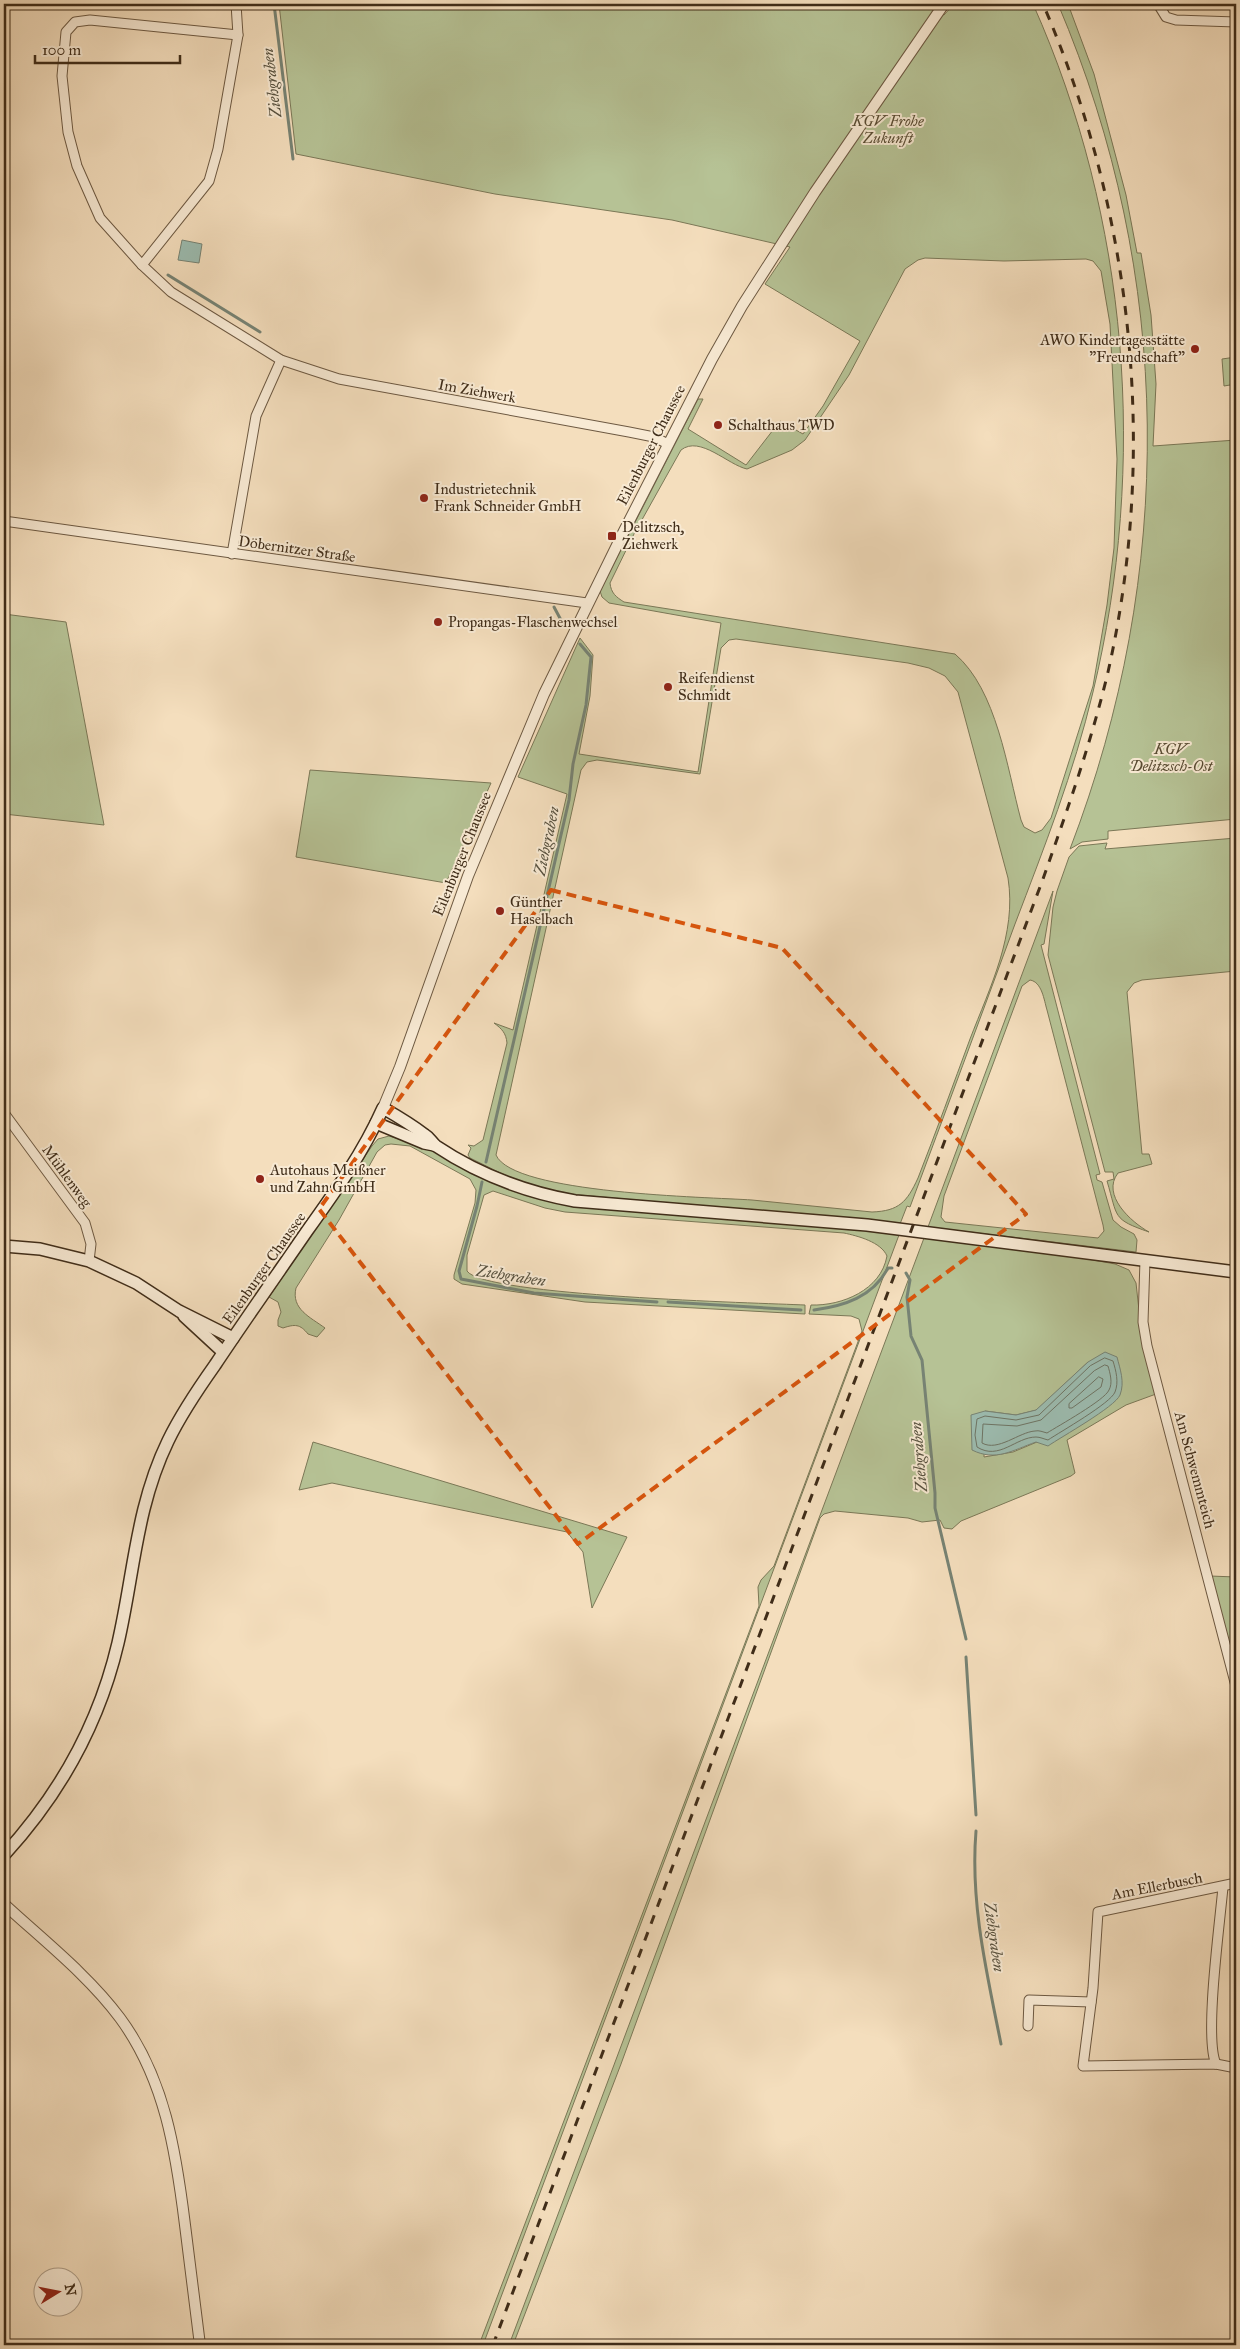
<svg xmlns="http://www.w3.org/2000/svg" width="1240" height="2349" viewBox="0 0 1240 2349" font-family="'IM FELL Great Primer',serif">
  <rect width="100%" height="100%" fill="#f4debd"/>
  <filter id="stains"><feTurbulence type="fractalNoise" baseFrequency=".004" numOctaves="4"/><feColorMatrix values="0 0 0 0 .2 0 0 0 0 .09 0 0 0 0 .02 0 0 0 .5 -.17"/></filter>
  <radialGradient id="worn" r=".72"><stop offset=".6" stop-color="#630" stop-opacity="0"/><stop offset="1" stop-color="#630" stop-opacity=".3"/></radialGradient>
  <g fill="#b6c295" stroke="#7b7857" fill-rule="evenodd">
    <path d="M279,4H926L925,6L944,15L954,4H1033C1129,219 1148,464 1093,692C1074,772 1044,848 1015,924C980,1019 945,1113 910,1207L907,1206L900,1224L569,1194L527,1186L470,1158L468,1155L471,1148L468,1145L474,1146L483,1140L507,1043C506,1033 502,1029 494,1023L513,1030L567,794L518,777L580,638L593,655L590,696L579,754L698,772L721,623L609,603L602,597L600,591L698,399H703L688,429L746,465L780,421L803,434L823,406L860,341L765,284L790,247L672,220L495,194L296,154ZM925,258L1004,261L1086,259L1093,261L1101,271L1110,324L1117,459L1114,548L1107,605L1093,686L1051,818L1042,830L1035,833L1024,827L1021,820C1007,768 997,690 955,654L624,602C616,597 611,593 610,583L634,534L681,450C700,435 728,465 747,469L792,450L805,440L849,375L905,269L918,260ZM736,639L908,663L929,668L945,676L958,692L1008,878C1017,934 990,987 970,1039C953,1085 936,1132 918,1178C907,1202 899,1211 872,1212C832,1208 792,1204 752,1200C708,1197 513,1194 496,1155L581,770L587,762L597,760L700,774L721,648L729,640Z"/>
    <path d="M1058,4H1068L1094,74L1126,195L1137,253H1141L1151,315L1156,384L1153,446L1236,440V819L1108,831V839L1082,842L1070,849C1176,573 1174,276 1058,4Z"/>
    <polygon points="1236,357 1236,384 1224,386 1222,359"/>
    <polygon points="4,614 66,622 104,825 4,814"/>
    <polygon points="310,770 491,783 446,883 296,857"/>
    <path d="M1236,838V971L1142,980L1134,983L1127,992L1142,1154H1149L1152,1164L1118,1173C1101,1195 1131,1222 1149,1232C1112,1219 1118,1218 1107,1181L1114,1179L1113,1172H1105L1048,955L1053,907L1057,891L1069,857L1079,846L1107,843L1105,849Z"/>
    <path d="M1053,891L1044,944L1041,945L1100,1174L1096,1175L1097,1180L1102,1182L1113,1220L1121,1227L1134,1234L1137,1240L1136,1252L928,1227ZM1030,980C1042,982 1044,1000 1047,1010L1103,1225L1104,1231L1098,1238L945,1222L941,1217L944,1196L1022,986Z"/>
    <path d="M389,1136L423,1146L507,1188L559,1203L862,1229L899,1235L483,2345H479L759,1606L758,1587L761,1580L774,1566L862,1331L859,1319L851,1316L809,1314L811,1305C842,1306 881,1290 887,1256C881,1242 858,1236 844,1233L565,1212L545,1208L493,1191L484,1195L467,1255V1271C483,1296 760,1303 805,1305V1314L585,1302L462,1284L454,1279V1275L475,1203L476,1190L470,1179L410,1146L391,1144L385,1145L377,1152L339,1220L296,1288C291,1309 310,1317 325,1328L317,1337L308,1334C300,1324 295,1324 283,1328L278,1326V1320L281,1312L278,1302L269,1297L372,1146L378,1139Z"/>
    <path d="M924,1238L1071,1256L1115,1264L1129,1270L1136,1283L1143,1347L1156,1394L1126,1405L1067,1440L1075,1473L1071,1476L961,1521L952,1529L944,1528L940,1520L922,1522L908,1518L835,1511L824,1514L820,1518L621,2064L513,2345H509ZM1088,1362L1037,1442L1013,1452L984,1457L985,1411L1016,1415L1037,1410Z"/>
    <polygon points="313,1442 627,1537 592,1608 583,1552 567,1532 332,1483 299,1490"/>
    <polygon points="1210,1576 1236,1577 1236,1672"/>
  </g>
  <g fill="#9cbcb0" stroke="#778374">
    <polygon points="182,240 202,244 199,263 178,260"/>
    <path d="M1105,1352L1117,1357C1120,1369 1125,1382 1120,1395C1115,1407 1061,1437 1048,1446L1036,1442C1013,1450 996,1462 972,1450L971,1415L985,1411L1016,1415L1036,1410L1088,1362Z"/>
  </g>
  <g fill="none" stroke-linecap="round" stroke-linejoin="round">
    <g stroke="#6e7464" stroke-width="1">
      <path d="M1105,1358L1113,1361C1116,1371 1119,1382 1115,1392C1111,1403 1060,1432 1048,1440C1044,1439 1040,1437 1036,1437C1016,1437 999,1461 977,1447L975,1435L977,1419L985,1416L1016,1420L1039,1415L1090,1366Z"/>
      <path d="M1105,1365L1108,1366C1110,1373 1113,1383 1109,1390C1105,1400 1058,1426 1047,1433C1043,1432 1039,1430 1035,1431C1019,1432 998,1452 982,1443L983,1424L1017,1426L1041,1420L1094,1371Z"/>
      <polygon points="1099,1377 1103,1379 1101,1387 1072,1408 1069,1408 1069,1404"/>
    </g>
    <g stroke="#778374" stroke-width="3">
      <polyline points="274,4 293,159"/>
      <polyline points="168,275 260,332"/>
      <polyline points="554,607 562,622"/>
      <polyline points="486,1162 569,800 573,764 586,705 591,657 580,644"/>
      <polyline points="482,1182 477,1206 459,1271 461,1279 534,1293 657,1302"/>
      <polyline points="906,1273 910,1280 907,1297 911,1336 922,1360 935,1493 935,1508 966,1639"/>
      <polyline points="668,1302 801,1310"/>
      <path d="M814,1310C844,1306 873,1297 888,1268H892"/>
      <polyline points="966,1657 976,1815"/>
      <path d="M976,1831C970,1903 987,1974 1001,2044"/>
    </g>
    <g stroke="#6d5942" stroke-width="11">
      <g id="minor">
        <polyline points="1158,4 1166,17 1176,20 1236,22"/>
        <polyline points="238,35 90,20 75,22 66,32 62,76 68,132 77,166 100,218 142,265 171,292 281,360 339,379 629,432 654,437 668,444"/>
        <polyline points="142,265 209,181 218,149 238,35 236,4"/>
        <polyline points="4,521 587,603"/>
        <polyline points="232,554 256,416 281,360"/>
        <polyline points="4,1113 85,1223 91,1244 89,1261"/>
        <polyline points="1145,1260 1143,1322 1147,1346 1236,1686"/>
        <polyline points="1236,1883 1098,1912 1093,1988 1083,2066 1216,2064 1236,2068"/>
        <polyline points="1028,2026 1029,2000 1091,2002"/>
        <path d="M1216,2064C1204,2038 1220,1922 1223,1887"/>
      </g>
    </g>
    <g stroke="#6d5942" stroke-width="12">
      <g id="tertiary">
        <polyline points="383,1108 400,1067 468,876 544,694 624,531 712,359 742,306 815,192 944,4"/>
        <path d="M4,1904C43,1940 88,1975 120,2018C165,2079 176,2152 185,2225C190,2265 195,2305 200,2345"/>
      </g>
    </g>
    <g stroke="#402d19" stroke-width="14">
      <g id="secondary">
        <polyline points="376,1123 424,1143 434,1145"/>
        <polyline points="4,1246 40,1249 89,1261 136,1283 179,1311 233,1338"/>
        <polyline points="184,1316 223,1352"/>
        <path d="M4,1855C60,1794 99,1724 118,1643C134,1574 136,1507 168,1441C181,1414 198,1389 215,1365C245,1320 276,1276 307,1231C335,1192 363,1153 383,1108C397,1116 412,1125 425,1135C430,1138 432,1143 436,1146C478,1174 525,1192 575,1201L867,1225L1236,1272"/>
      </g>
    </g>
    <use href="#minor" stroke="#f8ead4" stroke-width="9"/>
    <use href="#tertiary" stroke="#f8ead4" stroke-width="10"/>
    <use href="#secondary" stroke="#f8ead4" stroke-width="11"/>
    <path stroke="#402d19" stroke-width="3" stroke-dasharray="9 9" stroke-linecap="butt" d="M493,2345L1043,879C1067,811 1091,743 1108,672C1158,451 1133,212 1043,4"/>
  </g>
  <path fill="none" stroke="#d7550d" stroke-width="4" stroke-dasharray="10 6" stroke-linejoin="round" d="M551,890L782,948L1026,1214L578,1544L319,1209Z"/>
  <g fill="#8f2418" stroke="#f8ead4" stroke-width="2">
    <circle cx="1195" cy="349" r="5"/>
    <circle cx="718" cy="425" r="5"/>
    <circle cx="424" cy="498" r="5"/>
    <rect x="607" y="531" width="10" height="10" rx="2.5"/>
    <circle cx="438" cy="622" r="5"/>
    <circle cx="668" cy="687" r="5"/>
    <circle cx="500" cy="911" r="5"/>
    <circle cx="260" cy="1179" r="5"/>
  </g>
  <g text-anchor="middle" stroke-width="4" stroke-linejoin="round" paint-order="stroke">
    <g font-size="15" font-style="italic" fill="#584b32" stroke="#f8ead4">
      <text x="888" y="126">KGV Frohe<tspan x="888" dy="17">Zukunft</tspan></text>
      <text x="1171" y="754">KGV<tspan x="1171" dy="17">Delitzsch-Ost</tspan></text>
    </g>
    <g font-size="15" fill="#402d19" stroke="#f8ead4" text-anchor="start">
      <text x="1185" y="345" text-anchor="end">AWO Kindertagesstätte<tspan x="1185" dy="17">"Freundschaft"</tspan></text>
      <text x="728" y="430">Schalthaus TWD</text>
      <text x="434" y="494">Industrietechnik<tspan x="434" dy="17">Frank Schneider GmbH</tspan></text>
      <text x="622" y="532">Delitzsch,<tspan x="622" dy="17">Ziehwerk</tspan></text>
      <text x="448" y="627">Propangas-Flaschenwechsel</text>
      <text x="678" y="683">Reifendienst<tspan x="678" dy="17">Schmidt</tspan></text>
      <text x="510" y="907">Günther<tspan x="510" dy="17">Haselbach</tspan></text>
      <text x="270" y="1175">Autohaus Meißner<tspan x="270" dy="17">und Zahn GmbH</tspan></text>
    </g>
    <g font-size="15" fill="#402d19" stroke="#f8ead4">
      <text transform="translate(477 391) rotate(10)" y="5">Im Ziehwerk</text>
      <text transform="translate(651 445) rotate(-63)" y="5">Eilenburger Chaussee</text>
      <text transform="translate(297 549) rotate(8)" y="5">Döbernitzer Straße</text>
      <text transform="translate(462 854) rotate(-68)" y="5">Eilenburger Chaussee</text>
      <text transform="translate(67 1176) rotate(54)" y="5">Mühlenweg</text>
      <text transform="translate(264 1268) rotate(-55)" y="5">Eilenburger Chaussee</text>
      <text transform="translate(1195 1470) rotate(75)" y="5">Am Schwemmteich</text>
      <text transform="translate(1157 1886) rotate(-11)" y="5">Am Ellerbusch</text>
    </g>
    <g font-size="16" font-style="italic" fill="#57513f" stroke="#f8ead4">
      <text transform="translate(271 83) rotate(-97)" y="6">Ziehgraben</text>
      <text transform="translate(546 841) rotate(-78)" y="6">Ziehgraben</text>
      <text transform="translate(511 1275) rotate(9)" y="6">Ziehgraben</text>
      <text transform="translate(918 1457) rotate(-95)" y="6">Ziehgraben</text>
      <text transform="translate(995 1937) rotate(82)" y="6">Ziehgraben</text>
    </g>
  </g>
  <rect width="1240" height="2349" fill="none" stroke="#f4debd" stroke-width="20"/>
  <rect x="5" y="5" width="1230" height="2339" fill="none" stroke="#402d19" stroke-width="2.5"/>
  <rect x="10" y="10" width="1220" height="2329" fill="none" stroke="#402d19"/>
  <g transform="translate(58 2292) rotate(80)"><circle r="24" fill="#f8ead4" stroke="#ae9e89"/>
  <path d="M0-4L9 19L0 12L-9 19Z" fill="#8f2418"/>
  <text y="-8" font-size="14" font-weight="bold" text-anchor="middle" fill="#402d19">N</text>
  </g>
  <path d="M35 55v8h145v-8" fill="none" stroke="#402d19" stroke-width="2.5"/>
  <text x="42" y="55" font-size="15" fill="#402d19" stroke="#f8ead4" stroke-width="4" paint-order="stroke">100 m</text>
  <rect width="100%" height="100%" filter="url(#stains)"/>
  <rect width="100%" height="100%" fill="url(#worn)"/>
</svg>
